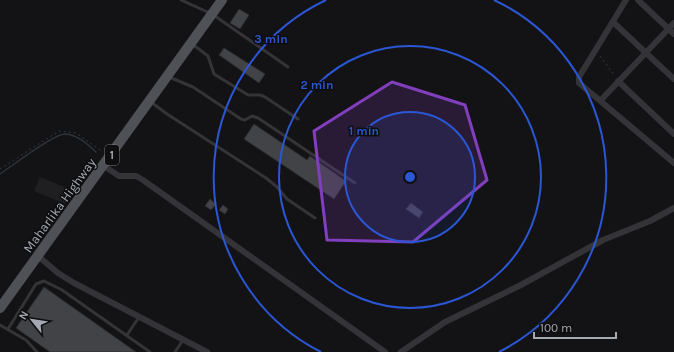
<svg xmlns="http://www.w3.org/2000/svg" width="674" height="352" viewBox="0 0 674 352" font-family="Karla,sans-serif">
  <rect width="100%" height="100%" fill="#131214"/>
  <polygon fill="#1f1f21" points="40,177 74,191 65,204 34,191"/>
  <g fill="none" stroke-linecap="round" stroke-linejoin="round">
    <path stroke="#2d343b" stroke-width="1.5" d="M0,174C12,166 52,135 64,134C77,134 87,144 96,152"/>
  </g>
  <g fill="#424347" stroke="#2d2d30">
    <polygon points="239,9 249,15 240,29 230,23"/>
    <polygon points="224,48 265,74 259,83 219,55"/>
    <polygon points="254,124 307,160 310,156 346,181 334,199 244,139"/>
    <polygon points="210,199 216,204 211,210 205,206"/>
    <polygon points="411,203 423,212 419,218 406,209"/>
    <polygon points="223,205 228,209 225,214 219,210"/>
    <polygon points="44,287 136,352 50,352 16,328"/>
  </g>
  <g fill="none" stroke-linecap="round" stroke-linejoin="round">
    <g stroke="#3a3b3f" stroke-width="1" stroke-dasharray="2 3" stroke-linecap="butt">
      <polyline points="600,56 615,76"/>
      <polyline points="0,169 59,131 76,133 103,152"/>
    </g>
    <g stroke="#343438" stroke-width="3">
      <polyline points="181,0 212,14 288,67"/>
      <polyline points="192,44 208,56 214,74 248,95 260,95 265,97 298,119"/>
      <polyline points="169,77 193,87 241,119 245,120 252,116 258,118 355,183"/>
      <polyline points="151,102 167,114 266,178 277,187 287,199 315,218"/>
      <polyline points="0,325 26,340 37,352"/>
      <polyline points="8,329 36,284 44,281 62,290 150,352"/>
      <polyline points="127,335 139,317"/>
      <polyline points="175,352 183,340"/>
    </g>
    <g stroke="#343438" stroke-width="6">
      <polyline points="626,0 579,77 579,83 674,163"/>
      <polyline points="638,0 674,34"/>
      <polyline points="613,22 674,79"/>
      <polyline points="618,81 674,134"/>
      <polyline points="601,100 674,23"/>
      <polyline points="104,166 119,176 136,176 143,180 385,352"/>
      <polyline points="38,256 58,273 74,283 207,352"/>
      <polyline points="401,352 445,322 519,286 603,240 650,221 674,208"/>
    </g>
    <polyline stroke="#505157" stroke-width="10" points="0,308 222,0"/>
  </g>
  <path fill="#813fbd" fill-opacity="0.2" stroke="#813fbd" stroke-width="3" stroke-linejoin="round" d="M392,82L465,105L487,180L413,242L327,240L314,131Z"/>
  <circle cx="410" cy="177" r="65" fill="#2b57d4" fill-opacity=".12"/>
  <g fill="none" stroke="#2b57d4" stroke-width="2">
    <circle cx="410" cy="177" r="65"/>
    <circle cx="410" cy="177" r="131"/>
    <path d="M321 352A196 196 0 0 1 326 0M494 0A196 196 0 0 1 499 352"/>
  </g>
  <g text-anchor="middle" stroke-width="3" stroke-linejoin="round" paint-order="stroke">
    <rect fill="#0e0e0f" stroke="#787a82" stroke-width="1" x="105" y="145" width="14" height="20" rx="3"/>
    <g font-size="12" font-weight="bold" fill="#a5a9b3">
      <text x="112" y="159">1</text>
    </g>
    <g font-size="13" fill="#a5a9b3" stroke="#0e0e0f">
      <text transform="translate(59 205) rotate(-54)" y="5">Maharlika Highway</text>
    </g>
  </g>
  <circle cx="410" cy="177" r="6" fill="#2b57d4" stroke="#0e0e0f" stroke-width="2"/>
  <g font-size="12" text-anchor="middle" font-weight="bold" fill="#2b57d4" stroke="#0e0e0f" stroke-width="3" stroke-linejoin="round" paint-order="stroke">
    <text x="271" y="43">3 min</text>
    <text x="317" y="89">2 min</text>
    <text x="364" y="135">1 min</text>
  </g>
  <g transform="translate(32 320) rotate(300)" stroke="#0e0e0f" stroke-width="3" paint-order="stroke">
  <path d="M0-3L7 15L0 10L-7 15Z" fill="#a5a9b3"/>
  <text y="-6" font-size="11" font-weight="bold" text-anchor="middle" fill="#a5a9b3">N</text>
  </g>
  <path d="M534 332v6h82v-6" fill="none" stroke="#a5a9b3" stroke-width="2"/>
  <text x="540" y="332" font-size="12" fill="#a5a9b3" stroke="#0e0e0f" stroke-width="3" paint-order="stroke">100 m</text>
</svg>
